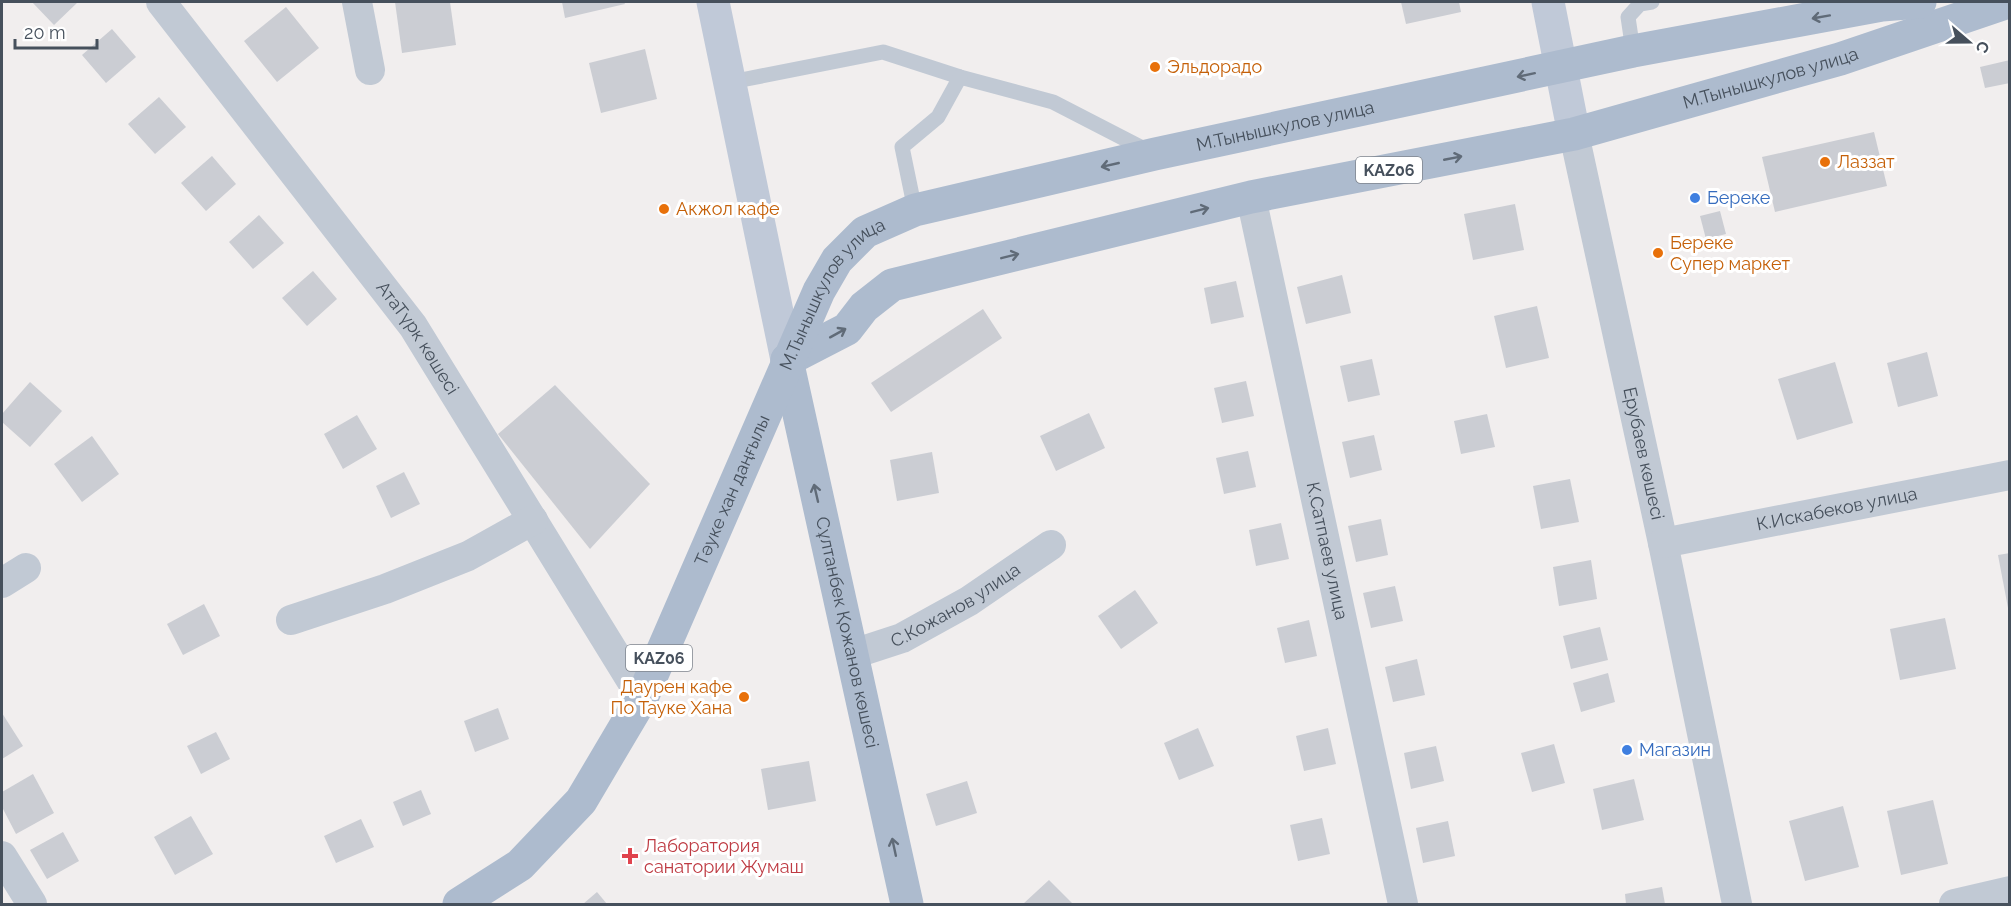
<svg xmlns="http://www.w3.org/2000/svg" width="2011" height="906" viewBox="0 0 2011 906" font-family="Raleway,sans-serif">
  <rect width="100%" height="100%" fill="#f1eeee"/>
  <g fill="#cbcdd3">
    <polygon points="32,2 78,2 54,25"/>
    <polygon points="395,2 450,2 456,45 402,53"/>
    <polygon points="562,2 624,2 625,4 565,18"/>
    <polygon points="1401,2 1459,2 1461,12 1406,24"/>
    <polygon points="286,7 319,48 277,82 244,41"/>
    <polygon points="112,29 136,57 106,83 82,55"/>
    <polygon points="645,49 657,99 601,113 589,63"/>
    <polygon points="2010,60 2010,83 1985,88 1980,67"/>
    <polygon points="159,97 186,127 155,154 128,124"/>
    <polygon points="1874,132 1887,186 1775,212 1762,157"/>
    <polygon points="212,156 236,184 206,211 181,183"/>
    <polygon points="1515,204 1524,250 1473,260 1464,214"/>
    <polygon points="1720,211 1726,234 1706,239 1700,216"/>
    <polygon points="259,215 284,243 253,269 229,242"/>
    <polygon points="313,271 337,299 307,326 282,298"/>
    <polygon points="1342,275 1351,313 1306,324 1297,287"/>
    <polygon points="1236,281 1244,317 1211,324 1204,288"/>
    <polygon points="1537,306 1549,358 1506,368 1494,316"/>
    <polygon points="983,309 1002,338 891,412 871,383"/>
    <polygon points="1927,352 1938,396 1898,407 1887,363"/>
    <polygon points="1372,359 1380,395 1348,402 1340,366"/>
    <polygon points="1835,362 1853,423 1797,440 1778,379"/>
    <polygon points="1246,381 1254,416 1222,423 1214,388"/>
    <polygon points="30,382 62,411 30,447 2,422 2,414"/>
    <polygon points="555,385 650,484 590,549 498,434"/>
    <polygon points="1089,413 1105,448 1056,471 1040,436"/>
    <polygon points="1487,414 1495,447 1461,454 1454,421"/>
    <polygon points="357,415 377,449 343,469 324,434"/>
    <polygon points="1374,435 1382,470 1350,478 1342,442"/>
    <polygon points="92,436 119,474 82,502 54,464"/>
    <polygon points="1248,451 1256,487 1224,494 1216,458"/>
    <polygon points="932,452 939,493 897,501 890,460"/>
    <polygon points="404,472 420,504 391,518 376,486"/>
    <polygon points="1570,479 1579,522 1541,529 1533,486"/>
    <polygon points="1381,519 1388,555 1356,562 1348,526"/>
    <polygon points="1281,523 1289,559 1256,566 1249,530"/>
    <polygon points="2010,553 2010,608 2008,608 1998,555"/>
    <polygon points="1591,560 1597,599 1559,606 1553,567"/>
    <polygon points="1395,586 1403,621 1371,628 1363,593"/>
    <polygon points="1135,590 1158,623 1121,649 1098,616"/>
    <polygon points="204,604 220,636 183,655 167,624"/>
    <polygon points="1945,618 1956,669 1900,680 1890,629"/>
    <polygon points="1309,620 1317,656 1285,663 1277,628"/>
    <polygon points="1600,627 1608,660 1571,669 1563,636"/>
    <polygon points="1417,659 1425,695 1393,702 1385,667"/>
    <polygon points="1608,673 1615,702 1581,712 1573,683"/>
    <polygon points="498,708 509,739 475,752 464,721"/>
    <polygon points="2,713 23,746 2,759"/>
    <polygon points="1198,728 1214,766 1179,780 1164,743"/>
    <polygon points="1328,728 1336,764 1304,771 1296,736"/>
    <polygon points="216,732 230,759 201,774 187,746"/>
    <polygon points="1554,744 1565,783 1532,792 1521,753"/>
    <polygon points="1436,746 1444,781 1411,789 1404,753"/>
    <polygon points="809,761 816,801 768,810 761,769"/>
    <polygon points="33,774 54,813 16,834 2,807 2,792"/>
    <polygon points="1634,779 1644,820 1602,830 1593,789"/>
    <polygon points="967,781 977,813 936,826 926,794"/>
    <polygon points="421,790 431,814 403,826 393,802"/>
    <polygon points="1933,800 1948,864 1901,875 1887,811"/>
    <polygon points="1843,806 1859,867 1805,881 1789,821"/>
    <polygon points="191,816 213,854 175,875 154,837"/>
    <polygon points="1322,818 1330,854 1298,861 1290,825"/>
    <polygon points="361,819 374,847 336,863 324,836"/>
    <polygon points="1448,821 1455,856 1423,863 1416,828"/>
    <polygon points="63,832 79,861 47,879 30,850"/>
    <polygon points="1049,880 1073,904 1023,904"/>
    <polygon points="1662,887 1665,904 1626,904 1625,894"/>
    <polygon points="597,892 607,904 583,904"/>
  </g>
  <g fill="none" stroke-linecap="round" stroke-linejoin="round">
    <g stroke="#c1c9d4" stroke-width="15">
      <polyline points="1633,51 1628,17 1640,4 1652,2"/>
      <polyline points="731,82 883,52 960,77 1053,102 1150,152"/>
      <polyline points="915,210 902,147 938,117 960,77"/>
    </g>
    <g stroke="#c1c9d4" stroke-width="30">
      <path id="s1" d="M161,2L413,326L642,698"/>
      <polyline points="357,2 370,70"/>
      <path id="s2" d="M1574,134L1663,543L1737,904"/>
      <path id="s3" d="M1251,197L1403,904"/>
      <path id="s4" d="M1663,543L2010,475"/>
      <polyline points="2,583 26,568"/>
      <polyline points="291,620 385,589 468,556 533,520"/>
      <path id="s5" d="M853,654L902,638L969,601L1051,545"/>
      <polyline points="2,856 32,904"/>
      <polyline points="1954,904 2010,891"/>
    </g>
    <g stroke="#c0c9d8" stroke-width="33">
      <polyline points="713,2 787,360"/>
      <polyline points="1548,2 1574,134"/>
    </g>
    <g stroke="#adbbce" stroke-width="33">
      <path id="s6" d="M787,360L847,329L864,307L892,285L1251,197L1574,134L1840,59L2008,2"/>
      <path id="s7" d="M787,360L907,904"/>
      <path id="s8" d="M459,904L520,865L581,801L642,698L819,291L837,260L865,232L915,210L1155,154L1633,51L1882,5L1920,2"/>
    </g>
  </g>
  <defs><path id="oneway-shaft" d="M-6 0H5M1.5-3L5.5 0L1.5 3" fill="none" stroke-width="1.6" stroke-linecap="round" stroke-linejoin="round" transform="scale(1.5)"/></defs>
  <g stroke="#606b78">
    <use href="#oneway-shaft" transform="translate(1821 17) rotate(170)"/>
    <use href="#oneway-shaft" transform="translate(1526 75) rotate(168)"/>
    <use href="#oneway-shaft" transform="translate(1453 158) rotate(-11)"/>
    <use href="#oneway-shaft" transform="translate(1110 165) rotate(167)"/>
    <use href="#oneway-shaft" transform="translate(1200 210) rotate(-14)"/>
    <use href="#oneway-shaft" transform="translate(1010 256) rotate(-14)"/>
    <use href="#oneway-shaft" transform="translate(838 333) rotate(-29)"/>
    <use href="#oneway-shaft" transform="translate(816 493) rotate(-103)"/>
    <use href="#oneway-shaft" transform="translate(894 847) rotate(-102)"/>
  </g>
  <g fill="#e8710a" stroke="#fff" stroke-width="2">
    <circle cx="1155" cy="67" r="6"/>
    <circle cx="1825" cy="162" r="6"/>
    <circle cx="664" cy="209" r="6"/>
    <circle cx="1658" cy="253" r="6"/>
    <circle cx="744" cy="697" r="6"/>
  </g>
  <g fill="#3f7fe0" stroke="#fff" stroke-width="2">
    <circle cx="1695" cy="198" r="6"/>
    <circle cx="1627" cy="750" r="6"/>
  </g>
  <path fill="#e0444e" stroke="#fff" stroke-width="2" d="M627 847h6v6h6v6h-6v6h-6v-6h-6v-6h6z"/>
  <g text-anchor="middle" stroke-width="6" stroke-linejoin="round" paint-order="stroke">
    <g fill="#fff" stroke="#7e848d" stroke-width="1.5">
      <rect x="1356" y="157" width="66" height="26" rx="4.5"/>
      <rect x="626" y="645" width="66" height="26" rx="4.5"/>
    </g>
    <g font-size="16" font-weight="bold" fill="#46505c">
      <text x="1389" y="176">KАZ06</text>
      <text x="659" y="664">KАZ06</text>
    </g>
    <g font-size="18" fill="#c56008" stroke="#fff" text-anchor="start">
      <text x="1167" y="73">Эльдорадо</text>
      <text x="1837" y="168">Лаззат</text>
      <text x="676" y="215">Акжол кафе</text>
      <text x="1670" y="249">Береке<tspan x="1670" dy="21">Супер маркет</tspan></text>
      <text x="732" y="693" text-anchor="end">Даурен кафе<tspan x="732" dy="21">По Тауке Хана</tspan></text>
    </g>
    <g font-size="18" fill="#46505c" stroke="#fff">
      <text dy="6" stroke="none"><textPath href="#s6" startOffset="1034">М.Тынышкулов улица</textPath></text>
      <text dy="6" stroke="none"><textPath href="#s8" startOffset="1234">М.Тынышкулов улица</textPath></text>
      <text dy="6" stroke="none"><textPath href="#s8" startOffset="730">М.Тынышкулов улица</textPath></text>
      <text dy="6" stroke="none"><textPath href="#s1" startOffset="423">АтаТүрк көшесі</textPath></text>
      <text dy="6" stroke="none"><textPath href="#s2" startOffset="327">Ерубаев көшесі</textPath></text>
      <text dy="6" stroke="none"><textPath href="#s8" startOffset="507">Тәуке хан даңғылы</textPath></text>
      <text dy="6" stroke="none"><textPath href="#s4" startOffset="177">К.Искабеков улица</textPath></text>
      <text dy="6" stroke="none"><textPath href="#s3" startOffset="362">К.Сатпаев улица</textPath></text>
      <text dy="6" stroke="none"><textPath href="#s5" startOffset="114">С.Кожанов улица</textPath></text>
      <text dy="6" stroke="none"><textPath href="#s7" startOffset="279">Сұлтанбек Қожанов көшесі</textPath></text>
    </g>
    <g font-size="18" fill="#366cbe" stroke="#fff" text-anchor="start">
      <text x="1707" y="204">Береке</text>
      <text x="1639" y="756">Магазин</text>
    </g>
    <g font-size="18" fill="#be3a42" stroke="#fff" text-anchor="start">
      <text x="644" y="852">Лаборатория<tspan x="644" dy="21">санатории Жумаш</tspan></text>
    </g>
  </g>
  <rect width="2011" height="906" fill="none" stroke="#46505c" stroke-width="6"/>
  <g transform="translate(1969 42) rotate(110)" stroke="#ffffff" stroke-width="4.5" paint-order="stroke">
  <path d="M0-4.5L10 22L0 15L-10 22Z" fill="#46505c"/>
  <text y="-9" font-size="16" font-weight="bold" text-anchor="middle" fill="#46505c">С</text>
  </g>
  <path d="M15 39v9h82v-9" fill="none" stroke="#46505c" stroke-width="3"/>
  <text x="24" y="39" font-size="18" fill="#46505c" stroke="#ffffff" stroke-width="4.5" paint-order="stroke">20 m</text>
</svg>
